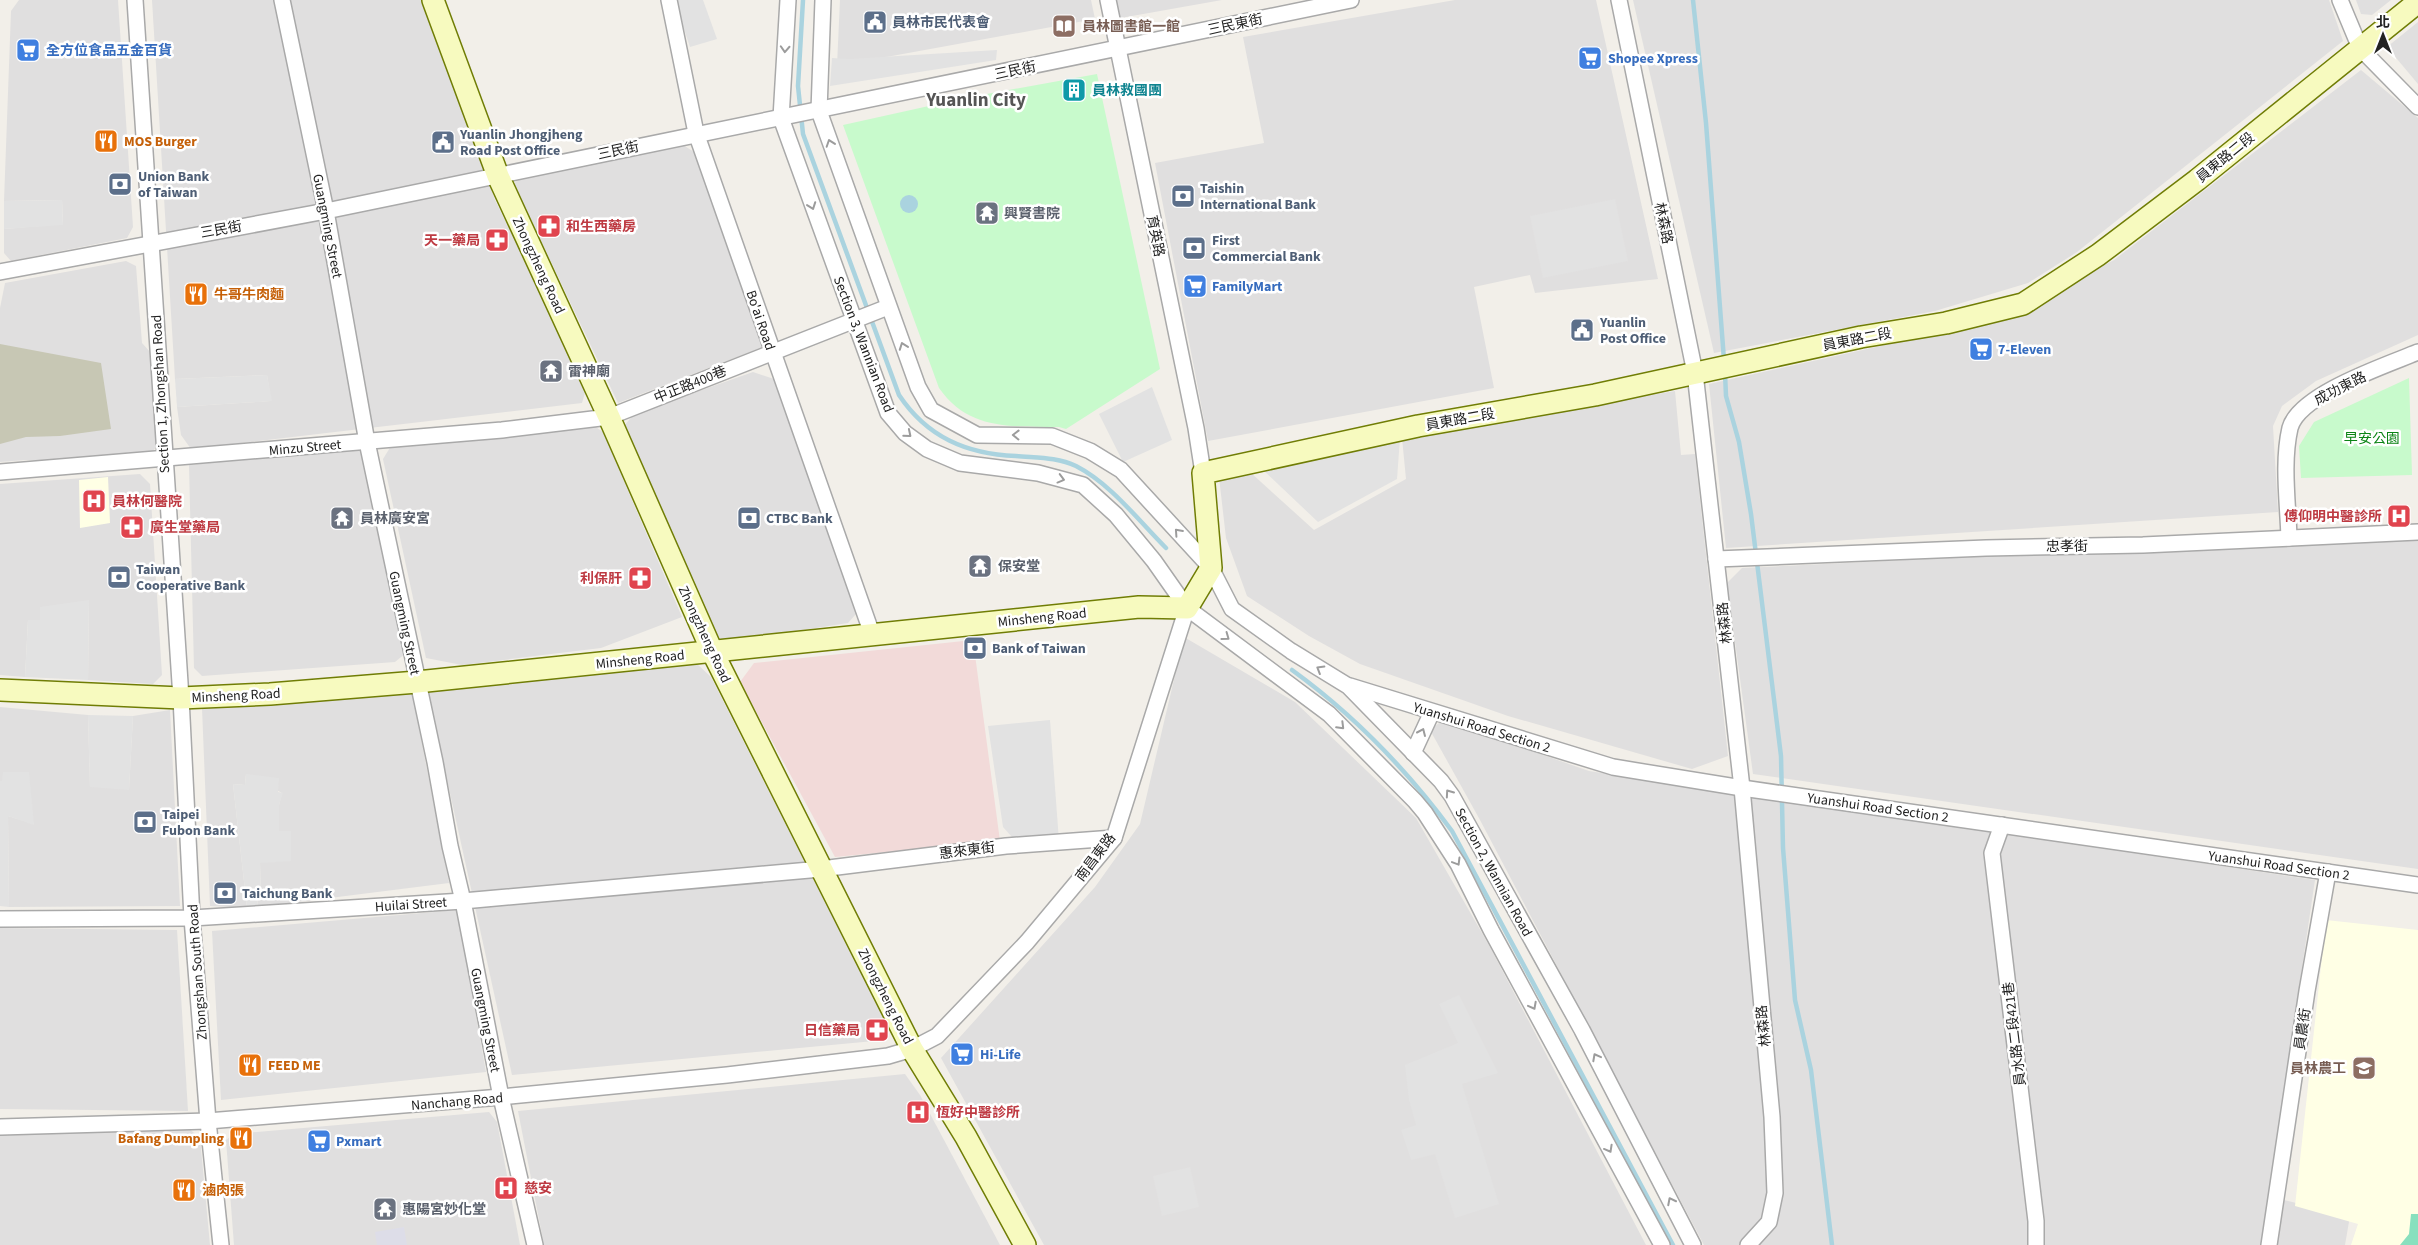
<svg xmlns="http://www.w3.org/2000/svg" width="2418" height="1245" viewBox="0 0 2418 1245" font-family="'Source Sans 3','Noto Sans TC',sans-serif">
  <rect width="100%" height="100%" fill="#f2efe9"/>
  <g fill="#e0dfdf">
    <polygon points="19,0 118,0 133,227 127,238 11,261 4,253 4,229 63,224 62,200 4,201 11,11"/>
    <polygon points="152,0 426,0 495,200 587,386 582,403 191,449 181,435 177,407 271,401 267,375 175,379"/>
    <polygon points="840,0 1091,0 1095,19 837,66"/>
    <polygon points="1113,0 1222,0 1115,19"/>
    <polygon points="1455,0 1596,0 1658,279 1535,293 1530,275 1474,287 1494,388 1208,441 1155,163 1264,143 1243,37"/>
    <polygon points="1633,0 2329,0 2343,41 2077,252 2028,283 1935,311 1714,353"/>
    <polygon points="2356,0 2391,0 2372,15 2361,14"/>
    <polygon points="2418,22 2418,84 2387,47"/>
    <polygon points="2361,70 2418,118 2418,335 2316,381 2282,406 2273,426 2278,512 1726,548 1709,384 1962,328 2035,301 2114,260"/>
    <polygon points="677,141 694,152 765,346 618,403 514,184 524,172"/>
    <polygon points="126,261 136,266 142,343 150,352 156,447 148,458 61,462 26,460 0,462 0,308 5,283"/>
    <polygon points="753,372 777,380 856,614 848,623 725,642 715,634 624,426 634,414"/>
    <polygon points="1675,391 1681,455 1695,454 1728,756 1692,769 1508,716 1360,664 1309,636 1247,596 1226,538 1219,477 1250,472 1314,530 1406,479 1402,438"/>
    <polygon points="593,425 603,432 682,617 601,648 462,665 426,658 383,459 391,446"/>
    <polygon points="354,447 366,453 406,653 395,662 202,676 194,668 189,465"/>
    <polygon points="140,474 150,484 162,675 153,684 88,680 89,601 40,620 28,620 25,677 0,675 0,484"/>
    <polygon points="2418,535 2418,869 1753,774 1727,583 1742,568"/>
    <polygon points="1184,637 1295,702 1416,818 1490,947 1646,1245 1044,1245 941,1058 1095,887 1140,824"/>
    <polygon points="696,663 711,677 888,1027 874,1041 512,1075 428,693 444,684"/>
    <polygon points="412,692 449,883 258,907 257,893 261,893 260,863 291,831 279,831 279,805 282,793 246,774 245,785 233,784 247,908 210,906 202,708"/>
    <polygon points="0,707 88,715 90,786 129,789 133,716 170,710 180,906 9,907 8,816 34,824 0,781"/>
    <polygon points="1443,720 1589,771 2315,880 2268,1196 2350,1216 2345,1245 1704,1245 1480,820 1430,730"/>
    <polygon points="457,910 486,1072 221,1100 212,931"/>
    <polygon points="0,928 177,930 188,1111 0,1109"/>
    <polygon points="905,1074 920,1095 1000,1245 544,1245 518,1111"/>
    <polygon points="489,1112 497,1122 520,1245 234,1245 226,1140 234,1134"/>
    <polygon points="187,1127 200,1138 210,1245 0,1245 0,1133"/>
  </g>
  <polygon fill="#f2dad9" points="973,640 1000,841 835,857 740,682 754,663"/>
  <g fill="#ffffe5">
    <polygon points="108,477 110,523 80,528 79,480"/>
    <polygon points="2326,920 2418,930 2418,1245 2351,1245 2358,1224 2295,1206"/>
  </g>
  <polygon fill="#c7c7b4" points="0,344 101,363 111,429 60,436 26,437 0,444"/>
  <g fill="#c8facc">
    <path d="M1097,74L1160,369L1066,429L1059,427C1012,426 969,431 939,388L843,125L965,98Z"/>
    <polygon points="2409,378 2412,475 2301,478 2299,446 2314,422"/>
  </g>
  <polygon fill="#88e0be" points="2411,1214 2418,1214 2418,1245 2400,1245 2409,1234"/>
  <g fill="#e2e2e2">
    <polygon points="677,0 703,0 717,39 690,47 677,8"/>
    <polygon points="997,50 996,60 830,86 832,58 848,59"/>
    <polygon points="1615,199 1628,261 1543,278 1530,216"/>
    <polygon points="62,200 63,225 4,229 4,201"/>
    <polygon points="267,375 272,401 177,407 175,379"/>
    <polygon points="1152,387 1172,440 1123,462 1099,414"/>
    <polygon points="1400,438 1397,479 1318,522 1261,468"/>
    <polygon points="89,600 88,680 25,677 28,620 40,620 40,607"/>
    <polygon points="88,715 133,716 129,790 90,787"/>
    <polygon points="1050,720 1059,841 1020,846 1003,827 988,726"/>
    <polygon points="3,772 29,772 34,825 8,816 9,907 0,906 0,781 2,781"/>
    <polygon points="246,774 279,778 278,792 283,793 279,805 279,831 291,831 291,861 260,863 261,894 257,894 258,907 247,908 233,784 245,785"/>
    <polygon points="1459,995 1498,1073 1462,1084 1499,1204 1455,1218 1435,1154 1411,1160 1401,1130 1416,1125 1409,1100 1405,1065 1458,1043 1439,1004"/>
    <polygon points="1190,1167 1199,1207 1162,1216 1153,1176"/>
  </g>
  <polygon fill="#dddde8" points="404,1227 407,1245 377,1245 375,1232"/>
  <circle fill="#aad3df" cx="909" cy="204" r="9"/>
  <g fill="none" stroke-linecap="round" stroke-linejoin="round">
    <g stroke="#aad3df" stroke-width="4.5">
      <path d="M803,0L798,86L803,134L899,395C927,437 966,454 1016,456C1036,458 1057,457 1076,466C1111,484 1138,520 1166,548"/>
      <polyline points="1693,0 1706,123 1724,360"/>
      <polyline points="1725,373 1726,396 1739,442 1751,514 1781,756 1783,848 1795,1000 1811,1070 1832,1245"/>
      <path d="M1292,670C1354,715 1407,770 1452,831L1673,1245"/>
    </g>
    <g stroke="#a9a9a9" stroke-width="18">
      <g id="street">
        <polyline points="135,0 181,698 192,918 208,1121 221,1245"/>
        <polyline points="282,0 326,211 367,442 435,762 450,846 463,901 501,1097 535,1245"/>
        <polyline points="669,0 696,133 872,634"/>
        <polyline points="788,0 781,118 888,413 905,433 927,449 960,463 1038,473 1083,485 1116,515 1154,561 1187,608 1329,714 1415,801 1425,813 1458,864 1491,930 1662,1245"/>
        <polyline points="823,0 819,111 918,387 931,410 977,435 1052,436 1090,451 1121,470 1211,568 1232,609 1291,651 1348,686 1441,781 1452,796 1582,1030 1693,1245"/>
        <polyline points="1108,0 1196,428 1203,473"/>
        <polyline points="1619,0 1695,373 1742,788 1772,1117 1775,1193 1769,1222 1748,1245"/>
        <polyline points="2340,0 2360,48 2418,107"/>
        <polyline points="0,272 326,211 1351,0"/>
        <polyline points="0,472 502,430 609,417 888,307"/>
        <path d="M2289,538C2288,503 2282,463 2290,428C2299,394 2387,365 2418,352"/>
        <polyline points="1716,559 1986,548 2143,545 2418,532"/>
        <polyline points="1350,686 1613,767 1742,788 2418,885"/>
        <polyline points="1413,753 1432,712"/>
        <polyline points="2002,825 1992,853 2036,1221 2036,1245"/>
        <polyline points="0,919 192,918 463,901 821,869 1006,846 1114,838"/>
        <polyline points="0,1127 208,1121 501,1097 727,1075 888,1056 912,1049 937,1036 1027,942 1114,838 1187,608"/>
        <polyline points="2269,1245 2307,991 2328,872"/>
      </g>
    </g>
    <g stroke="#707d05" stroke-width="24">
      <g id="secondary">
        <polyline points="433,0 498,176 609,417 712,651 912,1049 966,1137 1025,1245"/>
        <polyline points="0,690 181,698 270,694 417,682 1139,607 1187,608 1211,568 1203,473 1418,426 1595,395 1861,337 1946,323 2023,304 2098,255 2197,180 2418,2"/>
      </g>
    </g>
    <use href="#street" stroke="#fff" stroke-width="15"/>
    <use href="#secondary" stroke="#f7fabf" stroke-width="21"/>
  </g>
  <defs><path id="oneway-chevron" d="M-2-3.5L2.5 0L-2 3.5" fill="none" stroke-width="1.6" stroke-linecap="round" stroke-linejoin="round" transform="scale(1.25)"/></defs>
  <g stroke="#9c9c9c">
    <use href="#oneway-chevron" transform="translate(785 49) rotate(93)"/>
    <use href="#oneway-chevron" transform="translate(830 143) rotate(-109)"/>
    <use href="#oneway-chevron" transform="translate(812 206) rotate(70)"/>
    <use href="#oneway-chevron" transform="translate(903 346) rotate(-110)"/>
    <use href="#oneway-chevron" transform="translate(908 434) rotate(40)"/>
    <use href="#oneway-chevron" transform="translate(1016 435) rotate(-179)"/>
    <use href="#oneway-chevron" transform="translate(1061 479) rotate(15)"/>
    <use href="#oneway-chevron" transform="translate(1178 532) rotate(-132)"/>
    <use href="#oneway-chevron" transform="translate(1226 637) rotate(36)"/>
    <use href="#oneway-chevron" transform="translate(1320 669) rotate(-149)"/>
    <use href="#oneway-chevron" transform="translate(1341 726) rotate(45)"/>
    <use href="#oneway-chevron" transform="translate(1422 732) rotate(-66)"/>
    <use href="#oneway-chevron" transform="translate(1449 793) rotate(-125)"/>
    <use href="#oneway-chevron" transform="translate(1457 862) rotate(59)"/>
    <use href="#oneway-chevron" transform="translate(1533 1006) rotate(62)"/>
    <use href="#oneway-chevron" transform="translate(1596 1057) rotate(-118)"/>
    <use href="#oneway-chevron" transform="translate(1609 1149) rotate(61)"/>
    <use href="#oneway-chevron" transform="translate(1671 1201) rotate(-117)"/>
  </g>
  <defs>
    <g id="civic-square" transform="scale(1.25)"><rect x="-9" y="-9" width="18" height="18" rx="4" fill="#5c6f8a" stroke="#fff"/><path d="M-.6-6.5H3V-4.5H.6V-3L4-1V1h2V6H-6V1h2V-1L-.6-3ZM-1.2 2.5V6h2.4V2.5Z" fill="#fff"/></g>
    <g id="library-square" transform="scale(1.25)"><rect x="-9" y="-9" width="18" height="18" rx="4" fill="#8d6e63" stroke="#fff"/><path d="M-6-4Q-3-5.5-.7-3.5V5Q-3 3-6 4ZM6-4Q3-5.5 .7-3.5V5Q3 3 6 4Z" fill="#fff"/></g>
    <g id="supermarket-square" transform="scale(1.25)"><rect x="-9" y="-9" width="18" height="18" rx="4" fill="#3f7fe0" stroke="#fff"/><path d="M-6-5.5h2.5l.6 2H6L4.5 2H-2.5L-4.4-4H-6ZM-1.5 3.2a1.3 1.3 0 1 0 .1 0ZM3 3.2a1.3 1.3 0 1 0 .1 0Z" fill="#fff"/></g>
    <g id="building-square" transform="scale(1.25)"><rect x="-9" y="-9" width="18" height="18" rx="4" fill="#0f9aa8" stroke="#fff"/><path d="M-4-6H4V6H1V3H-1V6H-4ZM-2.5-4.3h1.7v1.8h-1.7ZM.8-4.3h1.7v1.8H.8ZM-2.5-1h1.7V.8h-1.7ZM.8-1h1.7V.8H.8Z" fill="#fff"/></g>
    <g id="restaurant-square" transform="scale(1.25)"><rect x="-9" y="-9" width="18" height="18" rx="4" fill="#e8710a" stroke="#fff"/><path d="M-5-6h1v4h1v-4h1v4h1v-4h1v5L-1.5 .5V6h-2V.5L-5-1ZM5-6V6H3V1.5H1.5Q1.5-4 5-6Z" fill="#fff"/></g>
    <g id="bank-square" transform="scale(1.25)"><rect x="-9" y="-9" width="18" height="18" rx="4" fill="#5c6f8a" stroke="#fff"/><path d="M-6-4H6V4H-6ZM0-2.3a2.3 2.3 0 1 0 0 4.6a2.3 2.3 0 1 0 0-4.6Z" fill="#fff"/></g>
    <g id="temple-square" transform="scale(1.25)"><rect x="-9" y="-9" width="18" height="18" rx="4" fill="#6b7280" stroke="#fff"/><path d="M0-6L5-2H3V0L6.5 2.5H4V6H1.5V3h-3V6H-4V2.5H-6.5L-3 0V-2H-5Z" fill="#fff"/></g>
    <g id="pharmacy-square" transform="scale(1.25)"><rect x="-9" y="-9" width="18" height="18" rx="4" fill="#e0444e" stroke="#fff"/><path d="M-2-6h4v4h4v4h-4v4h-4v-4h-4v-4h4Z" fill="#fff"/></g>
    <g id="hospital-square" transform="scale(1.25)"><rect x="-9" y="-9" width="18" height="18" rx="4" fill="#e0444e" stroke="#fff"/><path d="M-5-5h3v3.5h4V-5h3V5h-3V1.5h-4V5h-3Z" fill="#fff"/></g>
    <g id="school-square" transform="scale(1.25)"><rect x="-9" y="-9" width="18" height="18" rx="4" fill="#8d6e63" stroke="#fff"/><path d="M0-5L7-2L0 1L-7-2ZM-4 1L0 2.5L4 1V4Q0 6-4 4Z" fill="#fff"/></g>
  </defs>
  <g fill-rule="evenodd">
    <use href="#civic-square" x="875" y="22"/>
    <use href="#library-square" x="1064" y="26"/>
    <use href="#supermarket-square" x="28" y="50"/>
    <use href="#supermarket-square" x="1590" y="58"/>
    <use href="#building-square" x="1074" y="90"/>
    <use href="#restaurant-square" x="106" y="141"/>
    <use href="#civic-square" x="443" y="142"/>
    <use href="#bank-square" x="120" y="184"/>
    <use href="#bank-square" x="1183" y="196"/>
    <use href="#temple-square" x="987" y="213"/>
    <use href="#pharmacy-square" x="549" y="226"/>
    <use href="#pharmacy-square" x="497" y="240"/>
    <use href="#bank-square" x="1194" y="248"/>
    <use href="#supermarket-square" x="1195" y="286"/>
    <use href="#restaurant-square" x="196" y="294"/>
    <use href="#civic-square" x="1582" y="330"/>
    <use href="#supermarket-square" x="1981" y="349"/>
    <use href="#temple-square" x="551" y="371"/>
    <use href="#hospital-square" x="94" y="501"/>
    <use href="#hospital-square" x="2399" y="516"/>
    <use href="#temple-square" x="342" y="518"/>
    <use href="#bank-square" x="749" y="518"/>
    <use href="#pharmacy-square" x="132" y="527"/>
    <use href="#temple-square" x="980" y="566"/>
    <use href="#bank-square" x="119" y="577"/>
    <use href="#pharmacy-square" x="640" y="578"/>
    <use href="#bank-square" x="975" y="648"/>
    <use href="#bank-square" x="145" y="822"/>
    <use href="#bank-square" x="225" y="893"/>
    <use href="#pharmacy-square" x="877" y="1030"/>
    <use href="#supermarket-square" x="962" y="1054"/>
    <use href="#restaurant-square" x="250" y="1065"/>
    <use href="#school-square" x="2364" y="1068"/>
    <use href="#hospital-square" x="918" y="1112"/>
    <use href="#restaurant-square" x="241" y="1138"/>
    <use href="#supermarket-square" x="319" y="1141"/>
    <use href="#hospital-square" x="506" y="1188"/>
    <use href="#restaurant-square" x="184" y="1190"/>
    <use href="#temple-square" x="385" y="1209"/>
  </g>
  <g text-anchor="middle" stroke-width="5" stroke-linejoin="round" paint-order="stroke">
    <g font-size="14" font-weight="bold" fill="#4e5e75" stroke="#fff" text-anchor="start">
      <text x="892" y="27">員林市民代表會</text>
      <text x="460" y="139">Yuanlin Jhongjheng<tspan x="460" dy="16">Road Post Office</tspan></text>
      <text x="138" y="181">Union Bank<tspan x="138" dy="16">of Taiwan</tspan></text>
      <text x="1200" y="193">Taishin<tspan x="1200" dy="16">International Bank</tspan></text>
      <text x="1212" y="245">First<tspan x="1212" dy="16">Commercial Bank</tspan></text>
      <text x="1600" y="327">Yuanlin<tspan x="1600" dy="16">Post Office</tspan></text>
      <text x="766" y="523">CTBC Bank</text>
      <text x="136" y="574">Taiwan<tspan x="136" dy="16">Cooperative Bank</tspan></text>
      <text x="992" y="653">Bank of Taiwan</text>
      <text x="162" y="819">Taipei<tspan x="162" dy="16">Fubon Bank</tspan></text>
      <text x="242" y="898">Taichung Bank</text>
    </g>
    <g font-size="14" fill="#222" stroke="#fff">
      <text transform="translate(1235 24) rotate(-12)" y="5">三民東街</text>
      <text transform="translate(1015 70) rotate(-12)" y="5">三民街</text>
      <text transform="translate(618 150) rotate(-12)" y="5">三民街</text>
      <text transform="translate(2225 157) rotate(-39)" y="5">員東路二段</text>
      <text transform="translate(1664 223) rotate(78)" y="5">林森路</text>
      <text transform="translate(328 226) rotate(79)" y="5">Guangming Street</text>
      <text transform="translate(221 229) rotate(-10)" y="5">三民街</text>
      <text transform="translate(1156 236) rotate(79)" y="5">育英路</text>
      <text transform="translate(539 265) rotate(65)" y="5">Zhongzheng Road</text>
      <text transform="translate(761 320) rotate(71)" y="5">Bo'ai Road</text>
      <text transform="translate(1857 339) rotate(-11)" y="5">員東路二段</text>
      <text transform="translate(864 344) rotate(69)" y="5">Section 3, Wannian Road</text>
      <text transform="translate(690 384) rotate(-22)" y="5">中正路400巷</text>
      <text transform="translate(2340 388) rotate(-27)" y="5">成功東路</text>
      <text transform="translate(160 394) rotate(-93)" y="5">Section 1, Zhongshan Road</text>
      <text transform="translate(1460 419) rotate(-10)" y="5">員東路二段</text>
      <text transform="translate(305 447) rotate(-5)" y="5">Minzu Street</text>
      <text transform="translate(2067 546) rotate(-1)" y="5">忠孝街</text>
      <text transform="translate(1042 617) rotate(-6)" y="5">Minsheng Road</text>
      <text transform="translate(405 623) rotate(78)" y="5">Guangming Street</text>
      <text transform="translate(1724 623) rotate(-96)" y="5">林森路</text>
      <text transform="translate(705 634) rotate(65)" y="5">Zhongzheng Road</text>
      <text transform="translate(640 659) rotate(-6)" y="5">Minsheng Road</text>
      <text transform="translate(236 695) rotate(-3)" y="5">Minsheng Road</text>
      <text transform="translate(1482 727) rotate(17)" y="5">Yuanshui Road Section 2</text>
      <text transform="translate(1878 807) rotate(8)" y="5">Yuanshui Road Section 2</text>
      <text transform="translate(967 850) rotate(-7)" y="5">惠來東街</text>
      <text transform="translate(1095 857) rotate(-53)" y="5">南昌東路</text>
      <text transform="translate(2279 865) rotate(8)" y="5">Yuanshui Road Section 2</text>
      <text transform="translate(1494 872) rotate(61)" y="5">Section 2, Wannian Road</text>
      <text transform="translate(411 904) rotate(-4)" y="5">Huilai Street</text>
      <text transform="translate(197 972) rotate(-94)" y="5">Zhongshan South Road</text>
      <text transform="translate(886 996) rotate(63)" y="5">Zhongzheng Road</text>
      <text transform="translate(486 1020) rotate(79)" y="5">Guangming Street</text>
      <text transform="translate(1763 1026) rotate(-96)" y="5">林森路</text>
      <text transform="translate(2302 1029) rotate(-82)" y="5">員農街</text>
      <text transform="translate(2014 1034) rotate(-97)" y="5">員水路二段421巷</text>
      <text transform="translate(457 1101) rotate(-5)" y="5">Nanchang Road</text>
    </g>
    <g font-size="14" font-weight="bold" fill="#785e54" stroke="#fff" text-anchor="start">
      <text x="1082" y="31">員林圖書館一館</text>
      <text x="2346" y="1073" text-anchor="end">員林農工</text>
    </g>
    <g font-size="14" font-weight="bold" fill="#366cbe" stroke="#fff" text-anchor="start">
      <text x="46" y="55">全方位食品五金百貨</text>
      <text x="1608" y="63">Shopee Xpress</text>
      <text x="1212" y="291">FamilyMart</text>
      <text x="1998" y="354">7-Eleven</text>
      <text x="980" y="1059">Hi-Life</text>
      <text x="336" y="1146">Pxmart</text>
    </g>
    <g font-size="14" font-weight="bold" fill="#0d838f" stroke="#fff" text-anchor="start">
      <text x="1092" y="95">員林救國團</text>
    </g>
    <g font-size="14" font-weight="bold" fill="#c56008" stroke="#fff" text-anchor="start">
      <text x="124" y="146">MOS Burger</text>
      <text x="214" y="299">牛哥牛肉麵</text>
      <text x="268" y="1070">FEED ME</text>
      <text x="224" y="1143" text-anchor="end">Bafang Dumpling</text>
      <text x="202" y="1195">滷肉張</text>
    </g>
    <g font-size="14" font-weight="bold" fill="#5b616d" stroke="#fff" text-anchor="start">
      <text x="1004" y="218">興賢書院</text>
      <text x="568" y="376">雷神廟</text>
      <text x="360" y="523">員林廣安宮</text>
      <text x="998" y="571">保安堂</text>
      <text x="402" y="1214">惠陽宮妙化堂</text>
    </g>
    <g font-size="14" font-weight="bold" fill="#be3a42" stroke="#fff" text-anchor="start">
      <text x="566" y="231">和生西藥房</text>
      <text x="480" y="245" text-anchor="end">天一藥局</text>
      <text x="112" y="506">員林何醫院</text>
      <text x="2382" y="521" text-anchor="end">傅仰明中醫診所</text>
      <text x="150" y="532">廣生堂藥局</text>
      <text x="622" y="583" text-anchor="end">利保肝</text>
      <text x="860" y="1035" text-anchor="end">日信藥局</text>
      <text x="936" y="1117">恆好中醫診所</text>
      <text x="524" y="1193">慈安</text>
    </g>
    <g font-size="14" fill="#0c8416" stroke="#fff">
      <text x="2372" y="443">早安公園</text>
    </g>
    <g font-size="19" font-weight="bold" fill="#555" stroke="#fff">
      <text x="976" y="106">Yuanlin City</text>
    </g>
  </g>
  <g transform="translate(2383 35)" stroke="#ffffff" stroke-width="4" paint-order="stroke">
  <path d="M0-4L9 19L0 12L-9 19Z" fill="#222222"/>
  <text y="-8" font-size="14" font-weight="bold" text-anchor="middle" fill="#222222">北</text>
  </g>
</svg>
